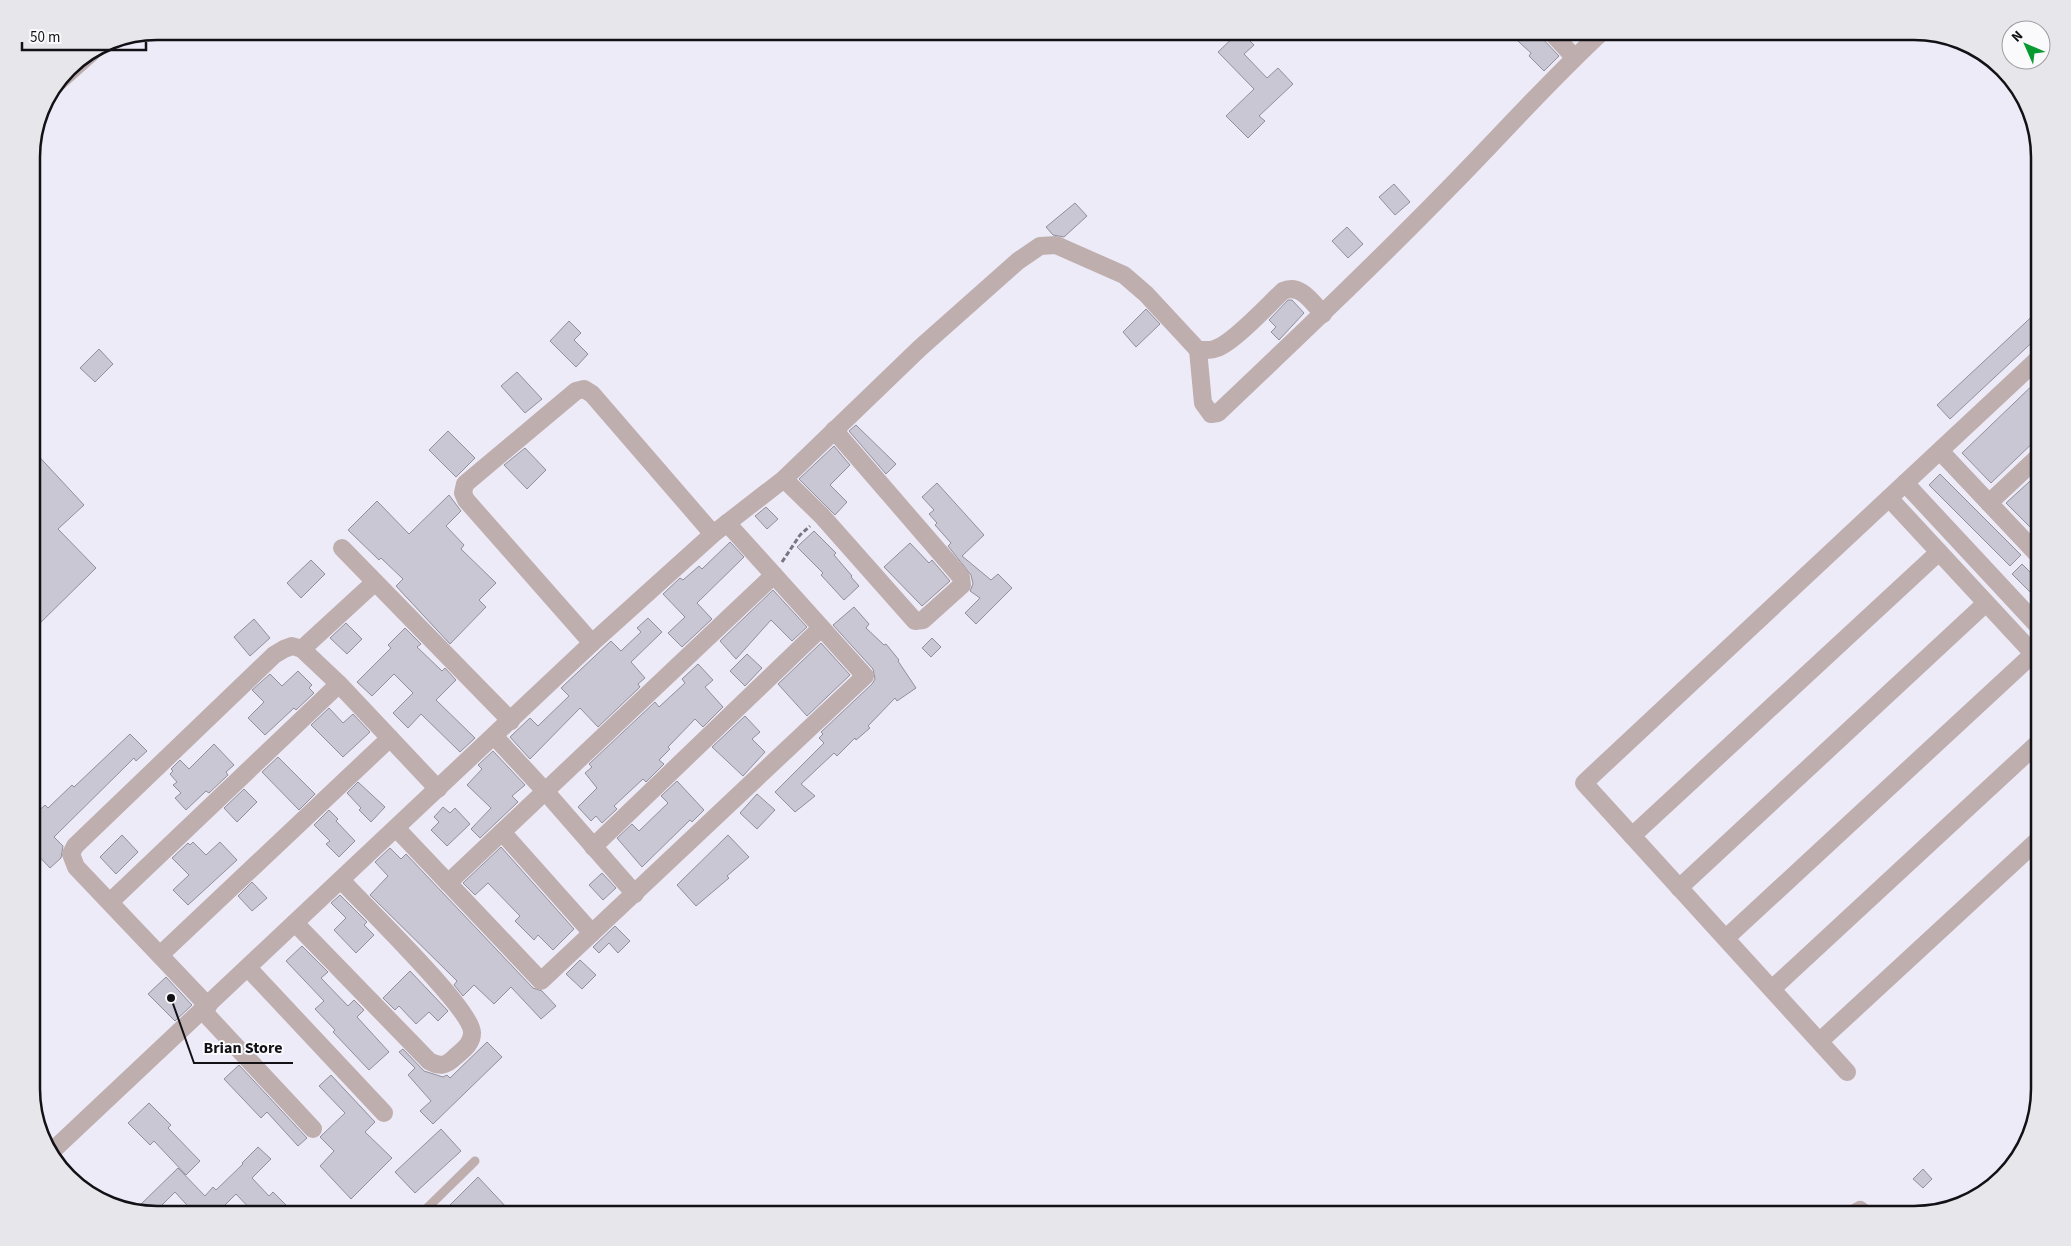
<svg xmlns="http://www.w3.org/2000/svg" width="2071" height="1246" viewBox="0 0 2071 1246" font-family="'Source Sans 3',sans-serif">
  <rect width="100%" height="100%" fill="#eeebf9"/>
  <g fill="#cac7d5" stroke="#928f9c">
    <polygon points="1240,31 1254,45 1244,54 1267,78 1278,68 1293,84 1259,116 1265,121 1248,138 1226,116 1254,89 1218,52"/>
    <polygon points="1507,31 1540,31 1542,38 1559,56 1544,71 1529,56 1531,53"/>
    <polygon points="1394,184 1410,202 1395,215 1379,197"/>
    <polygon points="1075,203 1087,216 1064,237 1053,235 1046,227"/>
    <polygon points="1347,227 1363,244 1348,258 1332,241"/>
    <polygon points="1288,300 1292,300 1304,313 1279,340 1271,332 1276,327 1269,320"/>
    <polygon points="1146,309 1160,324 1136,347 1123,332"/>
    <polygon points="2040,309 2040,335 1950,419 1937,405"/>
    <polygon points="569,321 581,333 574,340 588,354 576,367 550,341"/>
    <polygon points="99,349 113,364 95,382 80,368"/>
    <polygon points="517,372 542,399 525,413 501,386"/>
    <polygon points="2040,378 2040,436 1991,483 1962,453"/>
    <polygon points="856,425 896,464 886,474 849,431"/>
    <polygon points="448,431 475,458 456,477 429,450"/>
    <polygon points="834,446 850,465 830,485 847,502 835,515 799,479"/>
    <polygon points="525,448 546,470 527,489 504,465"/>
    <polygon points="32,449 84,505 58,529 96,568 32,631"/>
    <polygon points="2040,472 2040,537 2006,503"/>
    <polygon points="1940,474 2021,555 2010,566 1929,485"/>
    <polygon points="937,483 984,535 962,556 991,580 998,574 1012,588 976,624 965,613 980,598 970,591 973,584 971,575 948,546 951,543 935,525 937,523 929,514 934,510 922,497"/>
    <polygon points="449,495 461,511 446,526 464,545 461,549 496,583 479,600 486,607 450,644 396,586 403,579 381,558 379,560 348,530 377,501 409,534"/>
    <polygon points="766,507 778,519 767,529 755,516"/>
    <polygon points="814,531 836,553 834,555 852,576 851,577 859,586 844,600 821,575 823,573 797,547"/>
    <polygon points="730,542 744,557 697,603 712,619 682,647 668,633 685,617 663,594 680,578 683,580 699,566 702,569"/>
    <polygon points="910,543 929,563 932,560 950,581 922,606 884,567"/>
    <polygon points="311,560 325,574 301,598 287,583"/>
    <polygon points="2022,564 2040,582 2040,602 2012,574"/>
    <polygon points="773,590 807,627 792,641 771,620 736,659 720,641"/>
    <polygon points="854,607 869,624 866,628 884,645 886,644 899,660 898,661 916,688 897,701 895,698 868,726 870,728 856,740 855,738 837,756 834,753 801,784 815,796 795,812 775,792 824,743 819,738 823,734 821,732 872,684 875,679 873,669 833,625"/>
    <polygon points="648,618 662,632 631,662 645,678 638,684 640,687 598,727 580,708 530,759 510,737 530,718 538,726 569,696 561,688 611,641 621,651 641,632 637,628"/>
    <polygon points="254,619 270,638 250,656 234,637"/>
    <polygon points="346,623 362,639 347,654 330,638"/>
    <polygon points="405,628 421,644 417,647 442,671 445,668 456,680 436,700 475,738 460,752 421,714 408,728 393,713 413,693 394,674 372,696 357,682 391,648 388,645"/>
    <polygon points="932,638 941,647 931,657 922,648"/>
    <polygon points="821,643 850,675 807,716 778,684"/>
    <polygon points="747,654 762,668 745,686 730,671"/>
    <polygon points="698,664 713,680 705,687 723,707 703,727 695,719 668,747 670,749 659,760 664,764 646,782 643,779 614,806 617,809 602,823 596,816 591,821 578,807 597,788 585,773 592,767 589,764 655,702 659,707 685,683 682,679"/>
    <polygon points="298,671 312,685 309,688 314,693 296,710 294,708 265,735 248,718 264,702 252,690 270,674 282,686"/>
    <polygon points="329,708 343,723 353,714 370,732 343,757 311,725"/>
    <polygon points="745,716 760,732 752,739 765,752 743,776 712,747"/>
    <polygon points="130,734 147,751 136,761 134,758 54,837 63,846 61,858 50,868 32,849 32,817 45,805 48,808 72,785 74,787"/>
    <polygon points="214,744 234,765 226,772 228,775 209,793 206,791 186,810 175,798 181,793 173,785 177,782 170,774 173,771 171,769 180,760 189,769"/>
    <polygon points="493,751 525,785 512,796 518,802 480,838 471,829 491,808 467,785 482,769 478,765"/>
    <polygon points="278,757 315,794 299,810 262,772"/>
    <polygon points="677,781 704,810 692,822 690,820 642,867 617,838 632,824 639,831 668,803 661,796"/>
    <polygon points="358,782 385,807 371,822 359,810 361,808 347,793"/>
    <polygon points="244,789 257,802 237,822 224,808"/>
    <polygon points="757,794 775,810 757,829 740,813"/>
    <polygon points="443,807 450,813 455,808 470,824 447,846 431,830 439,822 434,817"/>
    <polygon points="329,810 338,819 336,821 355,841 339,857 326,844 330,841 314,825"/>
    <polygon points="122,835 138,852 116,874 100,857"/>
    <polygon points="728,835 749,857 727,876 729,878 696,906 677,885"/>
    <polygon points="193,842 206,855 220,842 237,860 188,905 173,890 189,875 172,858 188,843 190,845"/>
    <polygon points="501,847 574,929 553,950 538,935 534,940 515,921 520,916 488,883 475,895 463,883"/>
    <polygon points="390,848 401,859 406,854 533,988 542,991 556,1006 541,1019 511,987 494,1004 474,985 463,996 454,985 457,981 370,895 388,876 375,862"/>
    <polygon points="602,873 616,888 603,900 589,885"/>
    <polygon points="252,882 267,898 252,911 238,896"/>
    <polygon points="340,895 367,922 364,925 374,935 356,953 334,930 346,918 331,903"/>
    <polygon points="615,926 630,941 618,953 609,943 599,953 593,947"/>
    <polygon points="302,946 328,972 321,978 348,1006 354,1000 364,1010 357,1017 389,1052 369,1070 333,1032 335,1030 315,1009 324,1001 286,961"/>
    <polygon points="580,960 596,975 582,989 566,974"/>
    <polygon points="410,971 448,1011 438,1021 429,1012 416,1024 399,1006 395,1010 383,998"/>
    <polygon points="166,977 192,1005 175,1021 148,994"/>
    <polygon points="487,1042 502,1057 433,1124 420,1111 431,1101 408,1075 415,1068 399,1052 403,1049 424,1071 443,1077 447,1075 450,1078"/>
    <polygon points="239,1065 307,1138 298,1146 267,1112 261,1118 224,1079"/>
    <polygon points="331,1075 375,1122 365,1132 392,1158 351,1199 320,1166 334,1151 320,1137 345,1113 319,1086"/>
    <polygon points="149,1103 171,1125 168,1128 200,1161 186,1175 154,1141 150,1145 128,1123"/>
    <polygon points="441,1129 461,1151 415,1193 395,1172"/>
    <polygon points="258,1147 271,1159 252,1178 269,1196 273,1192 287,1206 278,1215 256,1215 236,1194 215,1215 196,1215 175,1192 153,1214 136,1209 178,1168 205,1196 213,1187 216,1190 243,1164 242,1163"/>
    <polygon points="1923,1169 1932,1179 1923,1188 1913,1179"/>
    <polygon points="478,1177 507,1208 500,1215 440,1215"/>
  </g>
  <g fill="none" stroke-linecap="round" stroke-linejoin="round">
    <polyline stroke="#78767f" stroke-width="3" stroke-dasharray="5 2.5" stroke-linecap="butt" points="782,562 800,535 810,526"/>
    <polyline stroke="#beaeae" stroke-width="9" points="420,1215 475,1161"/>
    <g stroke="#beaeae" stroke-width="18">
      <polyline points="1550,31 1574,57"/>
      <polyline points="56,84 92,52"/>
      <path d="M1198,350L1203,403L1211,414L1218,413C1297,338 1376,263 1452,185C1502,134 1550,80 1603,31"/>
      <polyline points="1940,451 2040,557"/>
      <polyline points="784,479 822,516 915,621 923,620 962,585 961,577 834,430"/>
      <polyline points="1905,483 2040,628"/>
      <polyline points="1889,498 2040,661"/>
      <polyline points="1989,503 2040,455"/>
      <polyline points="342,548 511,721"/>
      <polyline points="592,643 466,500 463,493 465,484 576,391 584,389 592,394 713,534"/>
      <polyline points="302,649 375,582"/>
      <polyline points="495,737 545,791 635,894"/>
      <polyline points="396,828 541,981 865,676 727,523"/>
      <polyline points="502,832 592,933"/>
      <polyline points="1632,836 1939,552"/>
      <polyline points="593,847 821,628"/>
      <polyline points="448,883 774,575"/>
      <polyline points="1679,888 1986,603"/>
      <polyline points="110,902 339,684"/>
      <path d="M295,923L429,1061C440,1067 446,1066 455,1057C463,1050 472,1044 472,1033C473,1010 362,903 341,880"/>
      <polyline points="1726,938 2033,654"/>
      <polyline points="160,955 390,738"/>
      <polyline points="248,968 384,1113"/>
      <polyline points="1772,989 2040,741"/>
      <polyline points="208,1006 76,867 71,854 75,846 274,655 284,649 292,646 302,649 339,684 438,789"/>
      <polyline points="203,1011 313,1129"/>
      <polyline points="1820,1041 2040,838"/>
      <polyline points="1847,1072 1584,783 2040,357"/>
      <path d="M49,1154L592,643L713,534L784,479L920,348L1018,261L1040,246L1056,245L1124,275L1146,294L1198,350C1204,350 1211,351 1217,348C1234,342 1268,305 1283,291C1300,283 1312,302 1323,314"/>
      <polyline points="1851,1215 1860,1210 1866,1215"/>
    </g>
  </g>
  <path d="M0 0H2071V1246H0ZM157 40H1914A117 117 0 0 1 2031 157V1089A117 117 0 0 1 1914 1206H157A117 117 0 0 1 40 1089V157A117 117 0 0 1 157 40Z" fill="#e7e7eb" fill-rule="evenodd"/>
  <path fill="none" stroke="#121116" stroke-width="2.5" d="M157 40H1914A117 117 0 0 1 2031 157V1089A117 117 0 0 1 1914 1206H157A117 117 0 0 1 40 1089V157A117 117 0 0 1 157 40Z"/>
  <path fill="none" stroke="#121116" stroke-width="2" d="M171 998L194 1063H293"/>
  <circle fill="#121116" stroke="#fafafd" stroke-width="2" cx="171" cy="998" r="5"/>
  <g font-size="16" text-anchor="middle" font-weight="bold" fill="#121116" stroke="#fafafd" stroke-width="4" stroke-linejoin="round" paint-order="stroke">
    <text x="243" y="1053">Brian Store</text>
  </g>
  <g transform="translate(2026 45) rotate(315)"><circle r="24" fill="#fafafd" stroke="#9d9da1"/>
  <path d="M0-4L9 19L0 12L-9 19Z" fill="#089931"/>
  <text y="-8" font-size="14" font-weight="bold" text-anchor="middle" fill="#121116">N</text>
  </g>
  <path d="M22 42v8h124v-8" fill="none" stroke="#121116" stroke-width="2.5"/>
  <text x="30" y="42" font-size="15" fill="#121116" stroke="#fafafd" stroke-width="4" paint-order="stroke">50 m</text>
</svg>
